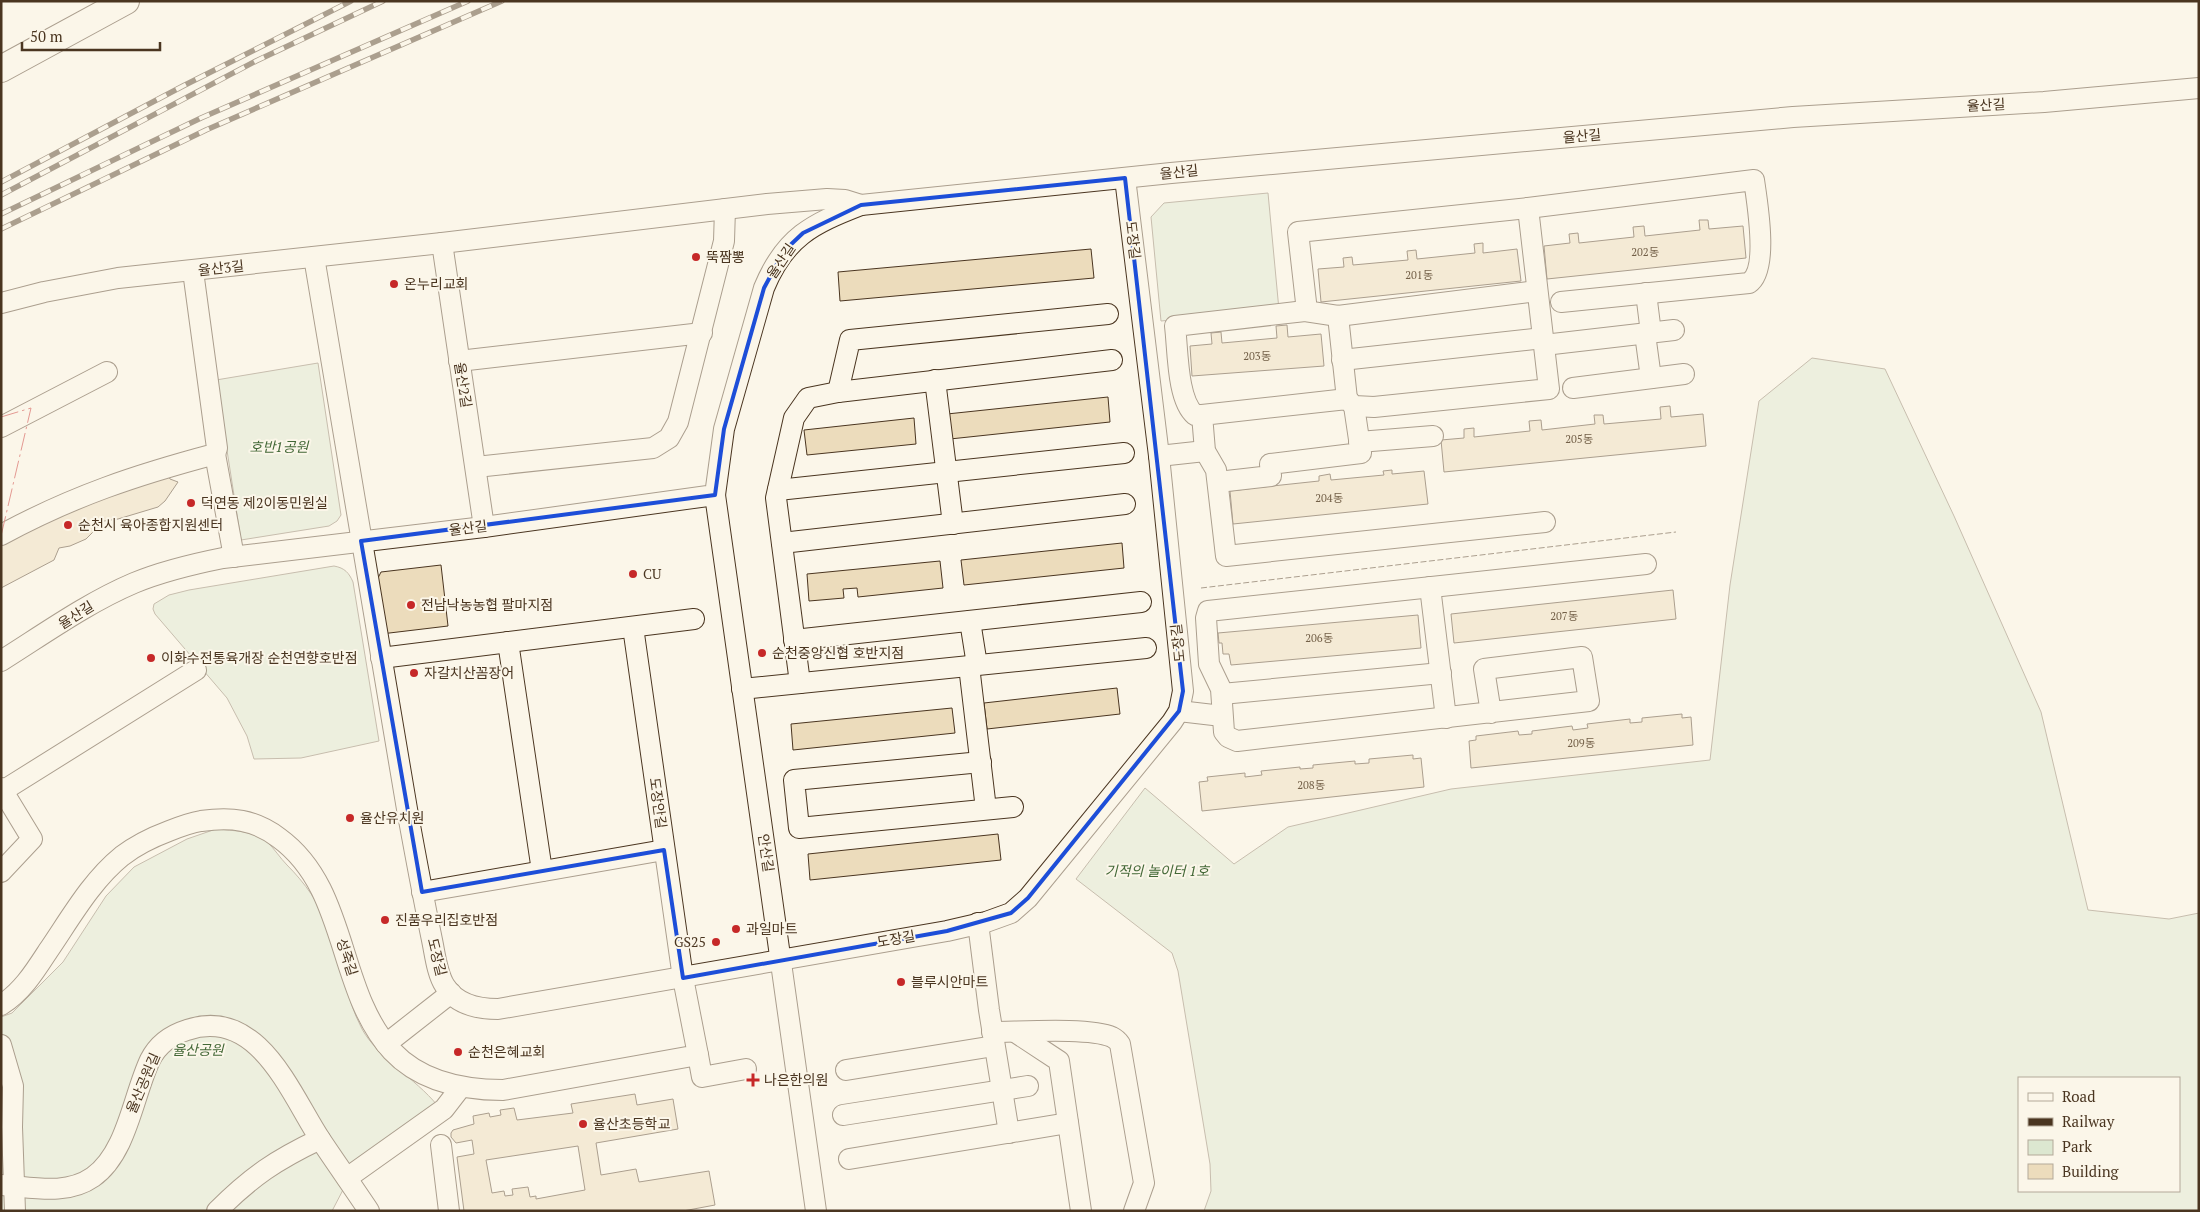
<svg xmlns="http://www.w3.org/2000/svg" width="2200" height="1212" viewBox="0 0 2200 1212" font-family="'PT Serif','Noto Sans KR',serif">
  <rect width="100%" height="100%" fill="#fbf6e9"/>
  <g fill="#dce7d0" stroke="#887966" fill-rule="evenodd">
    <polygon points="1268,193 1279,310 1161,321 1151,217 1164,203"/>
    <path d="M1812,358L1885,369L1954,516L2041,712L2088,910L2169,919L2199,913V1211H1204L1211,1191L1210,1164L1178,971L1172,953L1076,879L1145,788L1234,864L1288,827L1451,789L1710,760L1730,585L1759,401ZM2019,1078H2179V1191H2019Z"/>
    <polygon points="318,363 341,515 337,521 329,526 241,540 216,380"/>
    <path d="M334,566C345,568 349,573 353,582L379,741L301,758L254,759L247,736L227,698L155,614L153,609L154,604L169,595L189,590Z"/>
    <path d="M216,829C234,831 252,830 267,842C274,848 280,858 287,865C305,883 319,903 329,927C342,960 345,997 362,1029C377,1057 416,1079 437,1105L358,1161L332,1211H1V1017L12,1013L63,962L106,896L134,867L187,839Z"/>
  </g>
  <g fill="#ecdcbc" stroke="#4a3520" fill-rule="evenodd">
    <polygon points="1699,220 1708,220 1709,229 1743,226 1746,258 1547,279 1544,246 1570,243 1569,234 1578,233 1579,243 1634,237 1633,227 1644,226 1645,236 1700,230"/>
    <polygon points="1483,243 1483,253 1517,249 1521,281 1321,302 1318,269 1344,267 1343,258 1352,257 1353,265 1408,260 1407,251 1416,250 1417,259 1475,253 1474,244"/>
    <polygon points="1091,249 1094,278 840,301 838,272"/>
    <polygon points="1287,325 1288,337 1321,334 1324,366 1192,376 1190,346 1212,344 1211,333 1221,332 1222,343 1277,338 1276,326"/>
    <polygon points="1108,397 1110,422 950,439 947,414"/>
    <polygon points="1670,406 1671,417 1703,414 1706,446 1444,472 1441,440 1464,438 1464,429 1474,428 1474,437 1530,431 1529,421 1541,420 1542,430 1595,424 1594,415 1603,415 1604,424 1661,419 1660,407"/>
    <polygon points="914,418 916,444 807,455 804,430"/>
    <polygon points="165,470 170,479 178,482 165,501 158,507 118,519 104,521 86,539 70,546 59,548 54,560 1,588 1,544 85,498"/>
    <polygon points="1392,470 1392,474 1424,471 1428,504 1233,524 1230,491 1255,488 1254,483 1263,483 1263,487 1319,481 1319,476 1330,474 1331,480 1384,475 1383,471"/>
    <polygon points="1122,543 1124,568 964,585 961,560"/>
    <polygon points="940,561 943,588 858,597 857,588 843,589 844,598 809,601 807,574"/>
    <polygon points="441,565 448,626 381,634 375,584 381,572"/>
    <polygon points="1673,590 1676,619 1454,643 1451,614"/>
    <polygon points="1418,615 1421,648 1231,665 1229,654 1223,654 1222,643 1219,643 1218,633"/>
    <polygon points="1117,688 1120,714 987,729 984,703"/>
    <polygon points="952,708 955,733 793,750 791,724"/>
    <polygon points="1682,714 1682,718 1691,717 1693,745 1471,768 1469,741 1476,740 1476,736 1518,731 1519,735 1532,734 1532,731 1572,726 1573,730 1588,728 1587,724 1630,719 1630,723 1642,722 1642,718"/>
    <polygon points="1413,755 1413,759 1421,758 1424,787 1202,811 1199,782 1208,781 1207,777 1245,773 1245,777 1262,775 1261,771 1300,767 1300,769 1313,768 1313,765 1355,761 1355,764 1369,763 1369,759"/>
    <polygon points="998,834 1001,860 810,880 808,854"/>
    <path d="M635,1094L637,1105L673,1099L678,1129L596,1143L601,1175L636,1169L639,1182L709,1171L715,1205L683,1211H464L457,1157L474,1154L472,1140L456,1143L451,1137V1133L453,1130L474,1124L473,1116L489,1113L490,1117L501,1115L500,1110L514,1108L517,1120L573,1113L571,1104ZM578,1146L585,1190L536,1199V1196L530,1197L528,1187L512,1189L513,1195L505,1196L504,1191L492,1193L486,1160Z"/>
  </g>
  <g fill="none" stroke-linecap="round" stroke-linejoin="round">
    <g stroke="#4a3520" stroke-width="22">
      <g id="minor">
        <polyline points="1528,208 1549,389 1374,407 1354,406 1347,399 1202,415 1205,451 1216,470 1226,556 1545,522"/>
        <polyline points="442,243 484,527"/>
        <path d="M314,257C344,441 375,625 407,809C415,853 423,896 432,940C435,954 437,974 445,986C456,1004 478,1009 498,1009L947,931L986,922L1011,913L1028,898L1172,722L1179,711L1183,691L1159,456L1125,178"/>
        <polyline points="1646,293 1651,333"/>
        <polyline points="1,303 44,292 118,278 442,243 767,204 827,199 845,200 861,205"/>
        <path d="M1307,311L1298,232L1528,208L1754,180C1757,201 1769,270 1749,283L1561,302"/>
        <polyline points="1338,316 1347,399"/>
        <polyline points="1645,334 1651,378"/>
        <polyline points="1544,345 1674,330"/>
        <polyline points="1342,360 1543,338"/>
        <polyline points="459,361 702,333"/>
        <polyline points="935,380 953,524"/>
        <polyline points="1573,388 1684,374"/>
        <polyline points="838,392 850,340 1108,314"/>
        <path d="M1202,415H1195C1177,400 1178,350 1175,326L1305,311L1338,316L1537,291"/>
        <polyline points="1,427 107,372"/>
        <polyline points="1359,442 1433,436"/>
        <polyline points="215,454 234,557"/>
        <polyline points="1159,456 1205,451"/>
        <polyline points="476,467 653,448 669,438 678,422 724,241 725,209"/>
        <polyline points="1218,482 1271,476 1270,464 1361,453 1354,406"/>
        <polyline points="778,490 1124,453"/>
        <polyline points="715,495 816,1211"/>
        <path d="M1,535C73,496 136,475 215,454L217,448L193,271"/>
        <polyline points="782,543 1125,504"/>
        <polyline points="1430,587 1446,718"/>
        <polyline points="970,621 977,665"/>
        <polyline points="794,640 1141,602"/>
        <polyline points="508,642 542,871"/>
        <polyline points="381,658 694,619"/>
        <path d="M1,661C44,634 87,603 134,583C163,571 193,564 223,558L484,527L715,495L724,429L764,288C785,237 812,224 861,205L1171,173L1793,117L2044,102L2199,88"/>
        <polyline points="969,666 986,809"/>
        <polyline points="800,683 776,498 794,418 808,398 838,392 1112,360"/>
        <polyline points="742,689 1146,648"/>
        <polyline points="1222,694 1441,673"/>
        <polyline points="1179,711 1222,716"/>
        <polyline points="1491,713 1484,669 1582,657 1589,701 1237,741 1228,737 1224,732 1221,689 1209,664 1206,618 1208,611 1646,564"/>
        <polyline points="981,762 794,780 799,828 1013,807"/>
        <polyline points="1,788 32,839 1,872"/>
        <polyline points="1,792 196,670"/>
        <polyline points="422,892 664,850"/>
        <polyline points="978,923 989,1010 1009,1133"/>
        <path d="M1,1005C22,992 35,971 48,951C70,919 91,881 122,856C135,846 153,837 169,831C179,827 189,823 201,821C231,817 254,819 279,838C349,889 336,990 392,1051C421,1082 463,1090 503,1090L698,1055L683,978L633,627"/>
        <path d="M992,1032C1019,1032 1090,1027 1112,1037C1116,1039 1118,1041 1120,1044L1144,1183L1134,1211"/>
        <polyline points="1015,1032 1059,1061 1081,1211"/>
        <polyline points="386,1044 451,993"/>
        <polyline points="1,1045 13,1086 12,1127 15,1211"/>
        <polyline points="698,1055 702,1077 746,1069"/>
        <polyline points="846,1070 994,1046"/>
        <polyline points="843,1115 1028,1086"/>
        <polyline points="441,1145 449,1211"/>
        <polyline points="849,1159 1068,1123"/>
        <polyline points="347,1178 444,1109 461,1087"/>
        <path d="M1,1185C32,1187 66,1196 93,1177C127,1153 133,1096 150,1060C158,1044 171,1035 187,1030C258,1006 290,1093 320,1139C336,1163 353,1187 369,1211"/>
        <path d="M217,1211C252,1176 276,1160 320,1139"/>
      </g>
    </g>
    <g stroke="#4a3520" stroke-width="28">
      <polyline id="major" points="1,69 126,1"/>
    </g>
    <use href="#minor" stroke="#fbf6e9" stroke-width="20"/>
    <use href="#major" stroke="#fbf6e9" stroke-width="26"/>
    <g stroke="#4a3520" stroke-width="5.5">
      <g id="rail">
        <polyline points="1,182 183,86 351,1"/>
        <polyline points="1,195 256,61 383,1"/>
        <polyline points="1,214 201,118 468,1"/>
        <polyline points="1,229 206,130 502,1"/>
      </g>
    </g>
    <use href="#rail" stroke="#fbf6e9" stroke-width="4" stroke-dasharray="11" stroke-linecap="butt"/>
    <polyline stroke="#4a3520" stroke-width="1" stroke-dasharray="6 2.5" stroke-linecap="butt" points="1201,588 1676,532"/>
    <polyline stroke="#c62828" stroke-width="1" stroke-dasharray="18 4 2.5 4" stroke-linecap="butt" points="1,417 31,408 1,536"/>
  </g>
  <path d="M0 0H2200V1212H0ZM1125,178L1183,691L1179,711L1028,898L1011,913L947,931L683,978L664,850L422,892L361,541L715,495L724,429L764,288L784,251L803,233L861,205Z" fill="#fbf6e9" fill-opacity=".55" fill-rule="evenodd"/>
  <path fill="none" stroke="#1d4ed8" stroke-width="4" stroke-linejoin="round" d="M1125,178L1183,691L1179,711L1028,898L1011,913L947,931L683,978L664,850L422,892L361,541L715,495L724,429L764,288L784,251L803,233L861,205Z"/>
  <g fill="#c62828" stroke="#fbf6e9" stroke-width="2">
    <circle cx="696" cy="257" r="5"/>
    <circle cx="394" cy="284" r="5"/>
    <circle cx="191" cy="503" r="5"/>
    <circle cx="68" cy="525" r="5"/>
    <circle cx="633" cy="574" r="5"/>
    <circle cx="411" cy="605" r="5"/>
    <circle cx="762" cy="653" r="5"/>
    <circle cx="151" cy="658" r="5"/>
    <circle cx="414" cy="673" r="5"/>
    <circle cx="350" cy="818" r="5"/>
    <circle cx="385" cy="920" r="5"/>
    <circle cx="736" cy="929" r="5"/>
    <circle cx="716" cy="942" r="5"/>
    <circle cx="901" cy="982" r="5"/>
    <circle cx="458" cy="1052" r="5"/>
    <path d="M750.5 1072.5h5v5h5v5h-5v5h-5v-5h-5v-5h5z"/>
    <circle cx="583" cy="1124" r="5"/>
  </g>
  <g text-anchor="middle" stroke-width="4" stroke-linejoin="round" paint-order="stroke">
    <g font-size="11" fill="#725f47">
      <text x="1645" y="256">202동</text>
      <text x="1419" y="279">201동</text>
      <text x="1257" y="360">203동</text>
      <text x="1579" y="443">205동</text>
      <text x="1329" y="502">204동</text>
      <text x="1564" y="620">207동</text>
      <text x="1319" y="642">206동</text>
      <text x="1581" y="747">209동</text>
      <text x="1311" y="789">208동</text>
    </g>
    <g font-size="14" fill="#4a3520" stroke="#fbf6e9">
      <text transform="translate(1986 105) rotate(-3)" y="5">율산길</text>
      <text transform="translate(1582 136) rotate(-5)" y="5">율산길</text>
      <text transform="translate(1179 172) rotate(-6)" y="5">율산길</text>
      <text transform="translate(1133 240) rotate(83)" y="5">도장길</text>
      <text transform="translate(781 261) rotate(-56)" y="5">율산길</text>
      <text transform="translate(221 268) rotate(-6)" y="5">율산3길</text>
      <text transform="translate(463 385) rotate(81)" y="5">율산2길</text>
      <text transform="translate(468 528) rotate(-7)" y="5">율산길</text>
      <text transform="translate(76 615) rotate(-32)" y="5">율산길</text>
      <text transform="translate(1178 643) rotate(-96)" y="5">도장길</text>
      <text transform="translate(658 803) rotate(82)" y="5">도장안길</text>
      <text transform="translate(766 853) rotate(82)" y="5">안산길</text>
      <text transform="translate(896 939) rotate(-10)" y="5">도장길</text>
      <text transform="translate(347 957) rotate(72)" y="5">성죽길</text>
      <text transform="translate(437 957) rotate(76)" y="5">도장길</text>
      <text transform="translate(143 1083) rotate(-67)" y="5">율산공원길</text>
    </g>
    <g font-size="14" fill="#4a3520" stroke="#fbf6e9" text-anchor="start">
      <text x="706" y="262">뚝짬뽕</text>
      <text x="404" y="289">온누리교회</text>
      <text x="201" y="508">덕연동 제2이동민원실</text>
      <text x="78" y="530">순천시 육아종합지원센터</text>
      <text x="643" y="579">CU</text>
      <text x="421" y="610">전남낙농농협 팔마지점</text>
      <text x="772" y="658">순천중앙신협 호반지점</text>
      <text x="161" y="663">이화수전통육개장 순천연향호반점</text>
      <text x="424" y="678">자갈치산꼼장어</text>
      <text x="360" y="823">율산유치원</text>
      <text x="395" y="925">진품우리집호반점</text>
      <text x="746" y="934">과일마트</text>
      <text x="706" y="947" text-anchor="end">GS25</text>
      <text x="911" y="987">블루시안마트</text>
      <text x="468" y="1057">순천은혜교회</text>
      <text x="764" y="1085">나은한의원</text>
      <text x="593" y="1129">율산초등학교</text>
    </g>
    <g font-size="14" font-style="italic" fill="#436837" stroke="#fbf6e9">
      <text x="279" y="452">호반1공원</text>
      <text x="1157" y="876">기적의 놀이터 1호</text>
      <text x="198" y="1055">율산공원</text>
    </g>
  </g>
  <rect width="2200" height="1212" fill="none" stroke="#4a3520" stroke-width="5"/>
  <rect x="2018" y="1077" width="162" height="115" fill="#fbf6e9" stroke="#b4a999"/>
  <rect x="2028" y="1093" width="25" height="8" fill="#fbf6e9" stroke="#b4a999"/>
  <text x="2062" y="1102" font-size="15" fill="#4a3520">Road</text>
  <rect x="2028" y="1118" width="25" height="8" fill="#4a3520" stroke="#b4a999"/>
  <text x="2062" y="1127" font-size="15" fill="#4a3520">Railway</text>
  <rect x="2028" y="1140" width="25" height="15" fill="#dce7d0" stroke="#b4a999"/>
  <text x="2062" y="1152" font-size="15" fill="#4a3520">Park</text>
  <rect x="2028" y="1164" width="25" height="15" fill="#ecdcbc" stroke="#b4a999"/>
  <text x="2062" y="1177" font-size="15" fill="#4a3520">Building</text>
  <path d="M22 42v8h138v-8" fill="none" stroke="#4a3520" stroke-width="2.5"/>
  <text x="30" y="42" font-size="15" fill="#4a3520" stroke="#fbf6e9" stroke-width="4" paint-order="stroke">50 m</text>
</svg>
